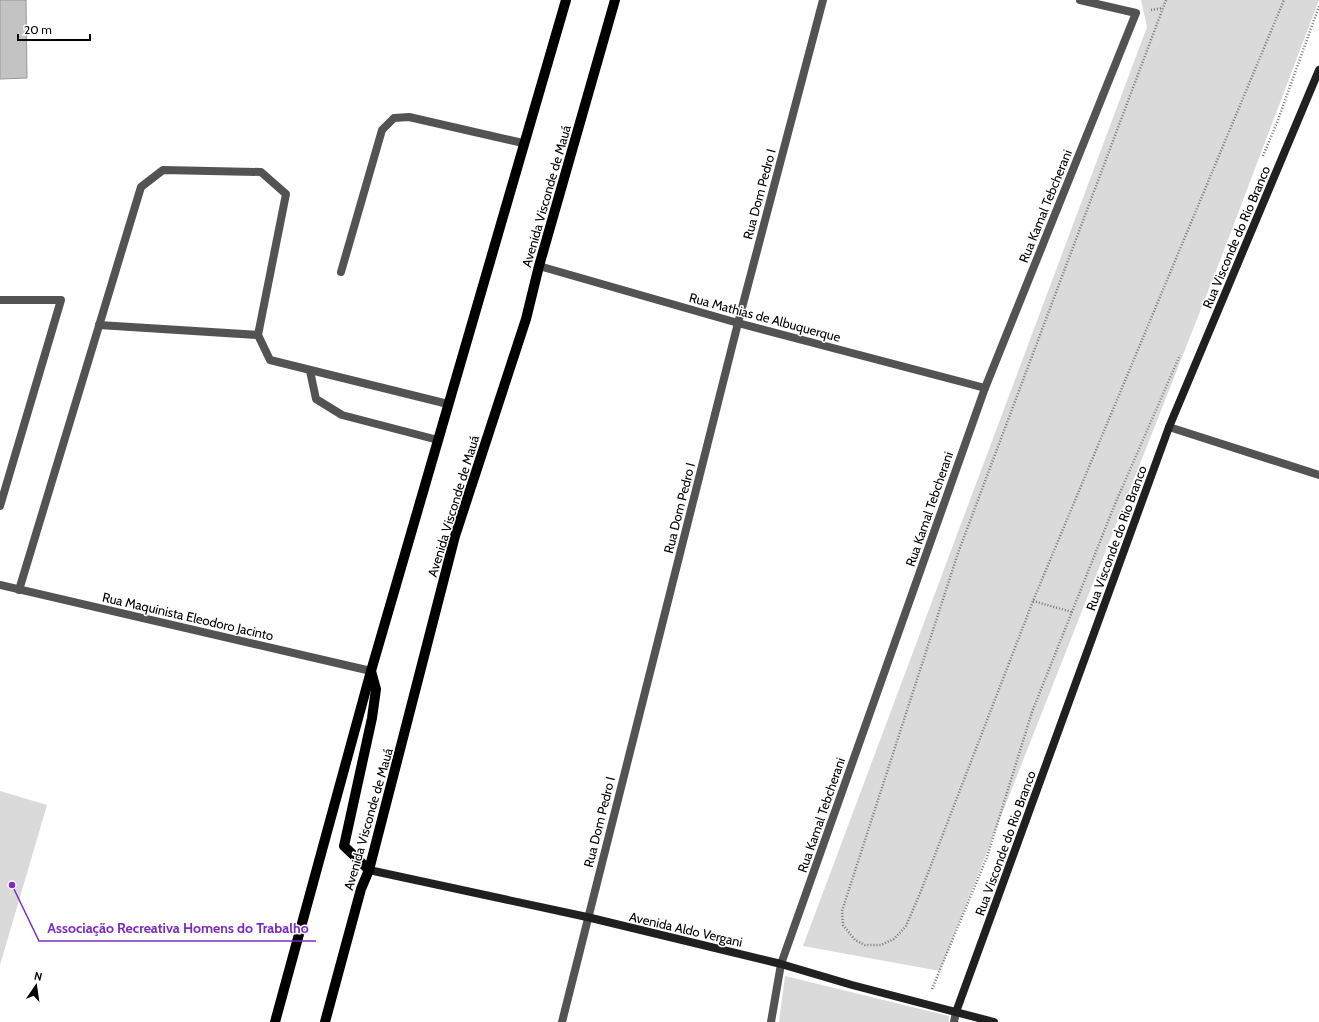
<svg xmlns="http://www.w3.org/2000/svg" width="1319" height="1022" viewBox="0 0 1319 1022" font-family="Cabin,sans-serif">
  <rect width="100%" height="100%" fill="#fff"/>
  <g fill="#dadada">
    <polygon points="1141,0 1319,0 1218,266 940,971 803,946 1147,27"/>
    <polygon points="0,791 47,805 0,965"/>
    <polygon points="785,976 949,1016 949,1022 779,1022"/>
  </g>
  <polygon fill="#c3c3c3" stroke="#979797" points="0,0 26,0 27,78 0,79"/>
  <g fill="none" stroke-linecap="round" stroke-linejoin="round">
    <g stroke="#757575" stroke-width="2.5" stroke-dasharray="1 2" stroke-linecap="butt">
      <polyline points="1166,0 958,553 842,911 843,925 855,940 865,945 881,945 894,939 906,926 921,891 1033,601 1284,0"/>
      <polyline points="1151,10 1162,8"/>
      <polyline points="1263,156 1278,120 1319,6"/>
      <polyline points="1033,601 1072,612"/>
      <polyline points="932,989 987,857 1032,712 1115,504 1180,355"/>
    </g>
    <g stroke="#535353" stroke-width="8">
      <polyline points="341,272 382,130 394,118 409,117 523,143"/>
      <polyline points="99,325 258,335"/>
      <polyline points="310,371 316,399 342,415 438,440"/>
      <polyline points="19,590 141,187 163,170 261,172 286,194 258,335 270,360 448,404"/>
    </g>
    <g stroke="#535353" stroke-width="8">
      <polyline points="539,266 738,323 985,388"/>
      <polyline points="0,300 61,300 0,506"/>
      <polyline points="1169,427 1319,475"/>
      <polyline points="0,585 371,671"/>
      <polyline points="562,1022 738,323 823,0"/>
      <polyline points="771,1022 781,964 985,388 1136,13 1080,0"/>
      <polyline points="954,1022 956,1012"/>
    </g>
    <g stroke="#202020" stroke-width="8">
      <polyline points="369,870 587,917 781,964 852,985 994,1022"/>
      <polyline points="956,1012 1169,427 1319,70"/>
    </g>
    <g stroke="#000" stroke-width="10">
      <polyline points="369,870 344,846 372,718 376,689 371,671"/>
      <polyline points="275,1022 371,671 566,0"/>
      <polyline points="325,1022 361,889 369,870 455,536 526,319 539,266 615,0"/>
    </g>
  </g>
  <g text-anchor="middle" stroke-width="3" stroke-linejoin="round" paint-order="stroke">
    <g font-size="13" fill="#000" stroke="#fff">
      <text transform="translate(759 194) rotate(-75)" y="5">Rua Dom Pedro I</text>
      <text transform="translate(546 196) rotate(-74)" y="5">Avenida Visconde de Mauá</text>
      <text transform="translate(1045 206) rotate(-68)" y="5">Rua Kamal Tebcherani</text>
      <text transform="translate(1236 237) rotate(-67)" y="5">Rua Visconde do Rio Branco</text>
      <text transform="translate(765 317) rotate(15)" y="5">Rua Mathias de Albuquerque</text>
      <text transform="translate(453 506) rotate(-73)" y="5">Avenida Visconde de Mauá</text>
      <text transform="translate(679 508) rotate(-76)" y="5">Rua Dom Pedro I</text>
      <text transform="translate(929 509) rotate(-71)" y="5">Rua Kamal Tebcherani</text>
      <text transform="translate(1116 538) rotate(-70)" y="5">Rua Visconde do Rio Branco</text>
      <text transform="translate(188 616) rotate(13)" y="5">Rua Maquinista Eleodoro Jacinto</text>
      <text transform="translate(821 815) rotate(-71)" y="5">Rua Kamal Tebcherani</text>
      <text transform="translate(368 819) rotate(-74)" y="5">Avenida Visconde de Mauá</text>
      <text transform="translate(599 822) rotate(-76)" y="5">Rua Dom Pedro I</text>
      <text transform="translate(1005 843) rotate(-70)" y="5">Rua Visconde do Rio Branco</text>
      <text transform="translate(686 929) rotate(13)" y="5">Avenida Aldo Vergani</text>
    </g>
  </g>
  <path fill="none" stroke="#7b2cbf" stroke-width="1.5" d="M12 885L39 941H316"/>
  <circle fill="#7b2cbf" stroke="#fff" stroke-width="1.5" cx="12" cy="885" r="4"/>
  <g font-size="14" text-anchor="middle" font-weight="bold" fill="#7b2cbf" stroke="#fff" stroke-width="3" stroke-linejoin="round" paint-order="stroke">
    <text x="178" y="933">Associação Recreativa Homens do Trabalho</text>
  </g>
  <g transform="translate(36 986) rotate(13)" stroke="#ffffff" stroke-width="3" paint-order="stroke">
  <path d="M0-3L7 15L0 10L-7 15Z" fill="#000000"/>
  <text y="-6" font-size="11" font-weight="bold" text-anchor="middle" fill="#000000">N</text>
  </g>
  <path d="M18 34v6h72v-6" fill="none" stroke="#000000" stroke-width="2"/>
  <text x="24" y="34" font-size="12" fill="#000000" stroke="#ffffff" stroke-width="3" paint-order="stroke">20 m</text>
</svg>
